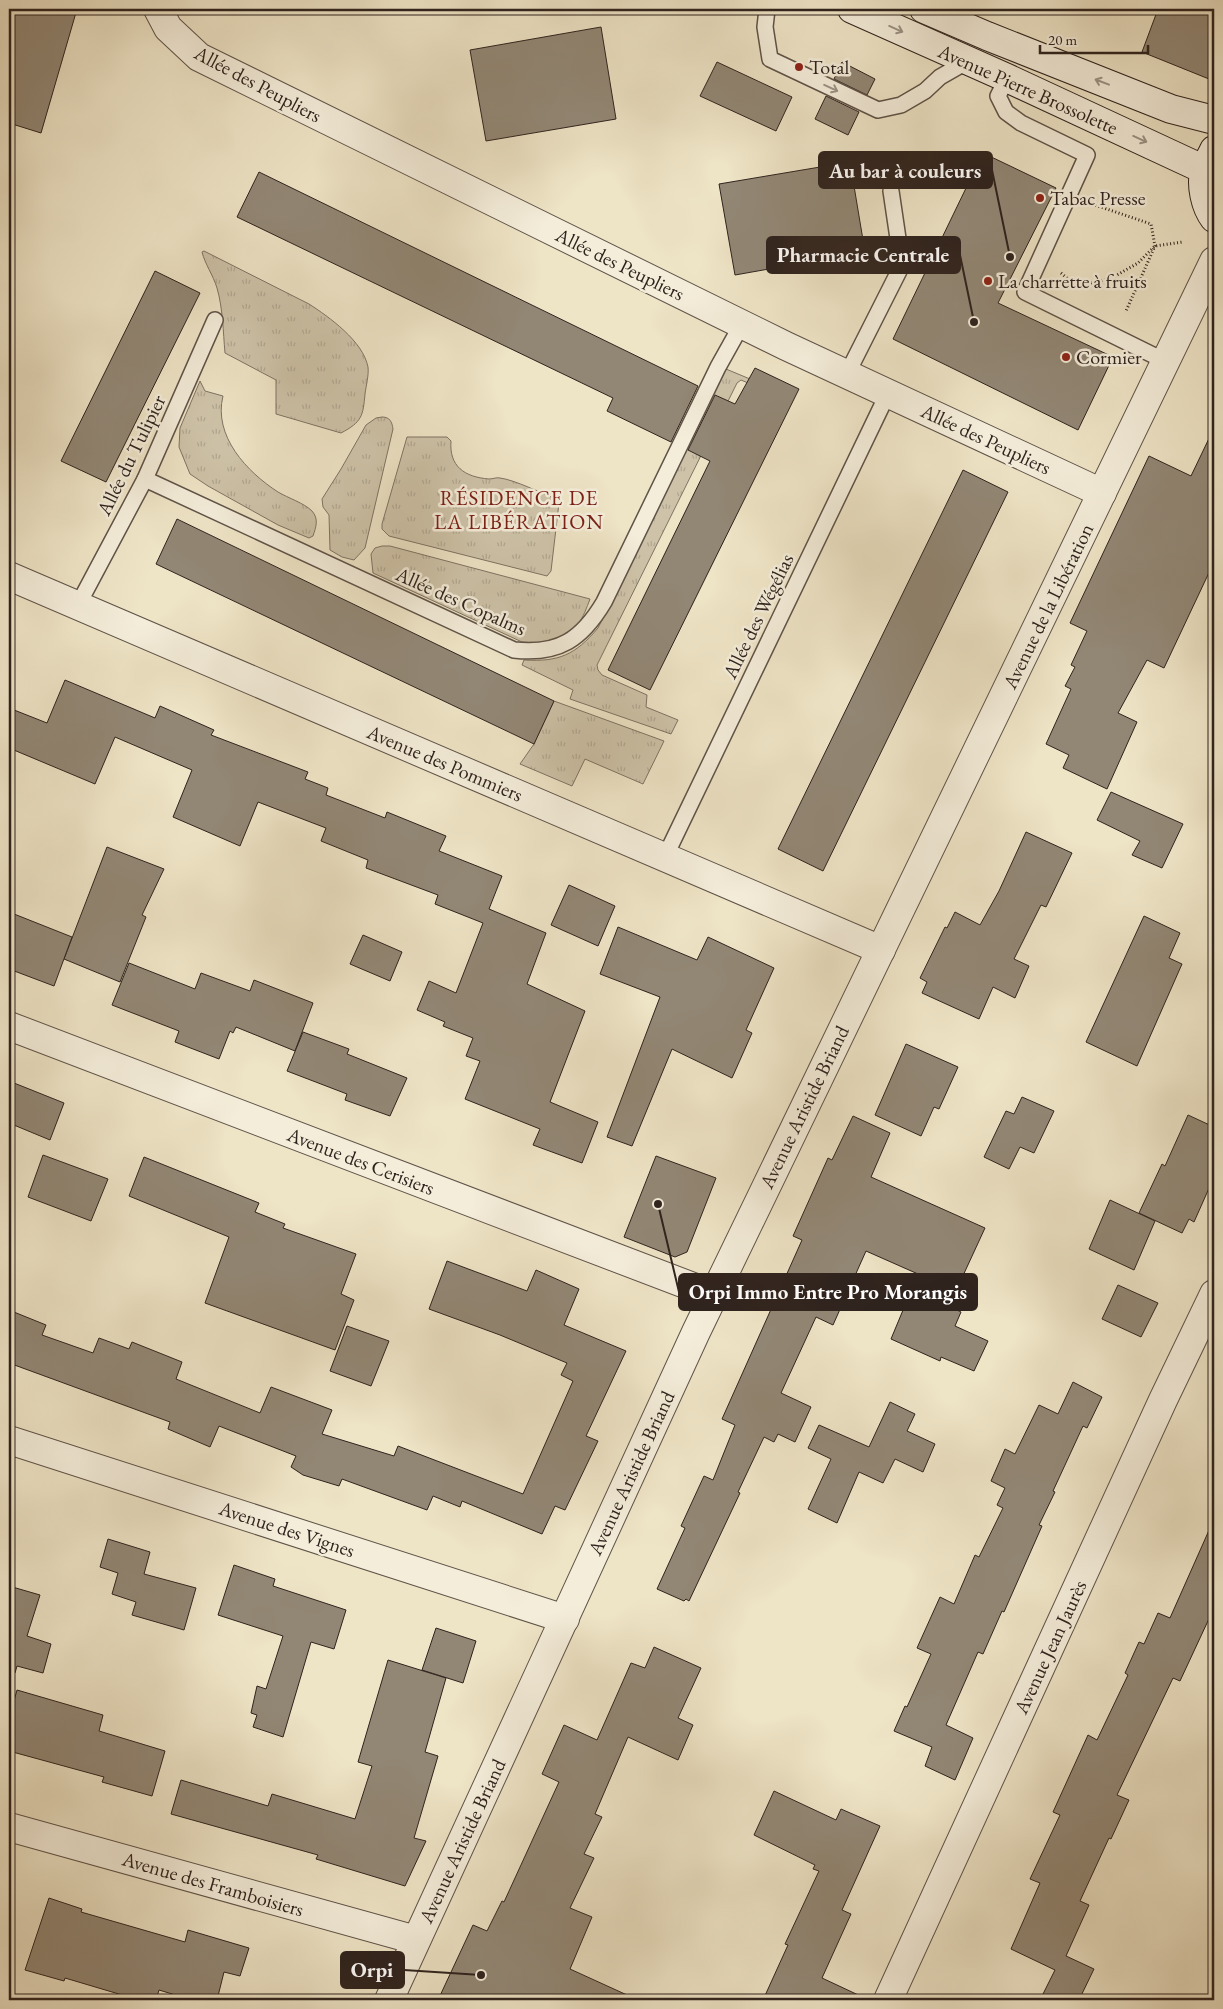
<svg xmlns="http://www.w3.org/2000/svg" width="1223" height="2009" viewBox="0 0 1223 2009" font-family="'EB Garamond',serif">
  <defs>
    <pattern id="grass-tufts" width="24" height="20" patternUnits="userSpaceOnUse" patternTransform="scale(1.25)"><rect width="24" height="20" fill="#cec3a9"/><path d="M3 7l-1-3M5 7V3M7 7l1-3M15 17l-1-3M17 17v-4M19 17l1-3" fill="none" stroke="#b1a791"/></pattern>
  </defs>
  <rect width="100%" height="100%" fill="#eee4c6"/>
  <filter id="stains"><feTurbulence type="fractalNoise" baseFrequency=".004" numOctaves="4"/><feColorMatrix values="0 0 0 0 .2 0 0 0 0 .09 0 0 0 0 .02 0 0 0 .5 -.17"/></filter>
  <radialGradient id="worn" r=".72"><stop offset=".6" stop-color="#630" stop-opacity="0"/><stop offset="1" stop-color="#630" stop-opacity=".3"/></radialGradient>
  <g fill="url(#grass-tufts)" stroke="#7e7364">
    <path d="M204,251L309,304C329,317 363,341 368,367C369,375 366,386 365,394C363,416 362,422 341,433L276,414V380L225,353C223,331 223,309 217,288C213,275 205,264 202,252Z"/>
    <path d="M726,369L750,379L748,383L741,380L737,383L597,665L598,670L602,675L647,695L646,707L678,720L671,734L570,699L573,690L522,665L524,660C559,662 575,655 598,628Z"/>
    <path d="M200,381L205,391L223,396C213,436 247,472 278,492C288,498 304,503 312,511C319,519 316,527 313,536L309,538L278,525L208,486L190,474L179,447L180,428Z"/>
    <path d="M382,417C390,417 392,422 393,429L365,548L354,560L342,557L330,550L329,515L323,507L322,499L341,469L366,425L376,418Z"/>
    <path d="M407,437H447L451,441C449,466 464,477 489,479C493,479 497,477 500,478C515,480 541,493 556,499L559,503L551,571L547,576L389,536L382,529V524Z"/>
    <path d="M382,546H390L590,599C587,607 583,618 578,624C564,640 541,644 522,642L373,573L371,554L375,548Z"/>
    <polygon points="554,701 664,741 643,784 585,759 572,786 520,764 534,744"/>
  </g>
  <g fill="#928775" stroke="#2f231e">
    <polygon points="9,9 77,9 41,133 9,123"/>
    <polygon points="1158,9 1214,9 1214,81 1142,52"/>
    <polygon points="601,27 616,119 486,141 470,50"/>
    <polygon points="717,62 792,97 776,131 700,96"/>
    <polygon points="842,62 875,79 867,95 834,79"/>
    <polygon points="826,96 859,112 848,135 815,119"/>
    <polygon points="983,153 1056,188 998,303 1113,357 1078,430 893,339"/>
    <polygon points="850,162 865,252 735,275 719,184"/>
    <polygon points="259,172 698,386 671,442 607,411 613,398 237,217"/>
    <polygon points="155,271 200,293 106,482 61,461"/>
    <polygon points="755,368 799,389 650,690 608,670 710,461 688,450 715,395 735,404"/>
    <polygon points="1214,428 1214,562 1164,668 1147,660 1118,713 1137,722 1107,789 1063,768 1069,755 1046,744 1071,689 1065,686 1075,667 1071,665 1087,631 1070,623 1149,456 1191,476"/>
    <polygon points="963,470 1008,492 823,871 778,849"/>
    <polygon points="177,519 554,701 534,744 156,564"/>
    <polygon points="65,680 155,718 160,706 214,730 211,735 308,772 305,779 328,788 326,795 385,818 387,812 446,836 439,851 502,876 489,909 546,933 527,984 585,1011 550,1102 598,1122 582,1163 533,1145 540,1129 465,1099 480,1061 466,1056 473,1038 443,1026 445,1022 417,1010 429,981 456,993 483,923 435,904 438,895 366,868 368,860 321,841 326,828 258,802 240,846 173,817 192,770 115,737 95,784 9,748 9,708 47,723"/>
    <polygon points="1111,792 1183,824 1162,868 1132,855 1140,841 1097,820"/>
    <polygon points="1026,832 1072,853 1046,907 1041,905 1014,959 1029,966 1015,998 993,987 979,1019 922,993 927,982 920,978 945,927 947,928 955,912 980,925 999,891"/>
    <polygon points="107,847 164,869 142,915 146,917 120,982 64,959"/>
    <polygon points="569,885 615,906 598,946 551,925"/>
    <polygon points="9,912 72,937 54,986 9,969"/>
    <polygon points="1144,916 1180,933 1169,958 1182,964 1137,1066 1086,1042"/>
    <polygon points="618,927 697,960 708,937 774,968 746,1030 752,1033 732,1078 672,1049 632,1146 607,1137 660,997 600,974"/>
    <polygon points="363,935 402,952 390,981 350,964"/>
    <polygon points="129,963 195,989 201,973 250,991 254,980 313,1003 295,1051 236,1027 233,1033 230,1031 219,1059 175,1042 179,1031 112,1005"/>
    <polygon points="303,1032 349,1049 347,1054 407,1078 390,1116 345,1100 347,1094 287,1071"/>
    <polygon points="906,1044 958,1067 939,1109 934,1107 921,1136 875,1115"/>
    <polygon points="9,1081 64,1103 50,1140 9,1123"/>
    <polygon points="1022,1097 1054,1111 1034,1153 1020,1147 1009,1169 984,1157 1006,1111 1014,1114"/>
    <polygon points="1188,1115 1214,1127 1214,1177 1194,1222 1189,1219 1182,1233 1139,1213 1162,1164 1165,1166"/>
    <polygon points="853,1116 890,1133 871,1177 985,1228 949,1306 961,1312 955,1326 988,1341 974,1371 941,1357 940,1361 891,1339 918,1274 866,1251 833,1325 816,1317 781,1393 811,1407 795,1442 778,1434 774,1442 764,1437 738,1492 740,1493 689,1601 686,1599 684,1601 657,1589 685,1528 681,1526 704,1476 713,1480 735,1425 722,1419 802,1240 793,1236 828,1158 832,1160"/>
    <polygon points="43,1155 108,1179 91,1221 28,1197"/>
    <polygon points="656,1156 716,1178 687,1252 675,1257 624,1237"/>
    <polygon points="144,1157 259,1203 255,1212 285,1224 283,1228 356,1254 341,1294 354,1300 335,1350 205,1303 229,1237 129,1196"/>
    <polygon points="1110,1200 1155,1221 1134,1270 1089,1249"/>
    <polygon points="447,1261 527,1291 536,1270 579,1289 564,1325 626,1351 586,1436 598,1441 565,1510 555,1506 542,1534 462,1501 460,1507 433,1496 427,1510 342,1479 339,1486 303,1475 291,1467 296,1456 219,1426 210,1447 168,1429 170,1422 9,1363 9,1310 46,1325 42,1335 93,1353 99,1338 129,1349 132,1342 182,1362 176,1379 260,1413 271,1387 332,1410 322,1434 394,1456 398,1446 523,1494 573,1381 561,1375 567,1363 500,1335 429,1309"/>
    <polygon points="1118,1285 1158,1303 1141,1337 1102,1319"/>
    <polygon points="347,1326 389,1341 371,1386 330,1371"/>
    <polygon points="1073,1382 1102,1397 1087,1428 1083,1426 1053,1491 1055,1492 1039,1525 1042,1526 1004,1612 1002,1611 983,1654 978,1652 946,1725 973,1738 955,1780 925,1766 932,1747 894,1731 905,1706 907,1707 931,1654 917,1648 940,1597 954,1604 975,1555 979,1557 1003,1508 997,1505 1005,1488 991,1481 1005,1449 1015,1454 1039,1405 1058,1414"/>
    <polygon points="890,1402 915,1414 907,1431 935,1444 923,1472 895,1459 883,1483 859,1472 837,1523 808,1509 831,1459 808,1448 819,1425 869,1447"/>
    <polygon points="1214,1519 1214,1608 1180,1681 1173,1678 1117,1795 1129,1800 1111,1839 1109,1838 1080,1901 1089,1905 1066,1956 1094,1969 1079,2000 1040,2000 1055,1970 1011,1949 1040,1883 1030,1879 1060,1815 1053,1812 1088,1735 1097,1740 1128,1675 1125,1673 1139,1642 1144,1644 1158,1613 1170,1618"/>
    <polygon points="108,1539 150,1552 144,1574 196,1588 184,1630 132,1615 136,1602 112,1594 118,1573 100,1567"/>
    <polygon points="234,1565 275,1579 273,1586 346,1610 334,1649 311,1642 283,1737 253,1727 257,1715 251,1713 257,1686 266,1689 283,1636 218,1615"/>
    <polygon points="9,1586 40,1595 27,1636 51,1644 43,1673 17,1666 15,1673 9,1672"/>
    <polygon points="436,1628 476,1641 463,1683 422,1670"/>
    <polygon points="654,1647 701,1668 678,1718 693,1725 678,1760 628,1737 595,1814 602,1817 584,1854 594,1858 570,1908 592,1917 570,1969 638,2000 438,2000 473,1925 487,1931 502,1901 504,1902 559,1782 542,1774 564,1725 597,1740 631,1663 645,1668"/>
    <polygon points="388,1660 446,1678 425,1752 438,1756 414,1838 426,1841 405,1886 316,1859 318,1855 171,1814 181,1780 268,1806 272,1794 355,1819 372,1766 358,1762"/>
    <polygon points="17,1690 103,1715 99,1731 165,1751 152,1796 102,1782 104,1777 9,1751 9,1719"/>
    <polygon points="774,1791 836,1820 841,1809 880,1826 842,1910 851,1914 822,1978 869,2000 763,2000 788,1945 785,1944 819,1871 813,1869 815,1865 754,1835"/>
    <polygon points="49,1898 82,1909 81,1912 185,1942 188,1930 249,1948 240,1976 224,1972 217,2000 192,2000 159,1990 156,2000 139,2000 65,1978 64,1981 25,1970"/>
  </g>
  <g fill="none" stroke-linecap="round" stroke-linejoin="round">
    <g stroke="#5f5348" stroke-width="18">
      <g id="lane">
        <polyline points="767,9 765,27 770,59 878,110 901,105 925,91 940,77 968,61"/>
        <polyline points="1007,78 998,96 1006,112 1021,123 1087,155 1025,292 1165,361"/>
        <polyline points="847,374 899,271 900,252 891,191"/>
        <path d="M145,479L514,650C559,655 582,639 604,602L718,367L742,324"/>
        <polyline points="78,605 145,479 215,320"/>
        <polyline points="665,857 888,393"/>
      </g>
    </g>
    <g stroke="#5f5348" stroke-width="30">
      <g id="street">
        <polyline points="158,9 168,28 199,57 786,346 1102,493"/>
        <polyline points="9,576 881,950"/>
        <polyline points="9,1026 714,1295"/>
        <polyline points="9,1440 565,1619"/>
        <polyline points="9,1827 416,1940"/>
        <polyline points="389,2000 696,1332 1214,261"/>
        <polyline points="888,2000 1163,1400 1214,1294"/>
      </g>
    </g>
    <g stroke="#2f231e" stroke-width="30">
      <g id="secondary">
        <polyline points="852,9 1007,78 1205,170"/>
        <polyline points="924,9 987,36 1171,109 1214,120"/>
        <path d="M1214,150C1211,157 1206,164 1204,172C1201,186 1205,206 1214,218"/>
      </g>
    </g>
    <g stroke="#2f231e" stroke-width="3" stroke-dasharray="1 2.5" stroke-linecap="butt">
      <polyline points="1092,204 1151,224 1155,246 1126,311"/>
      <polyline points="1061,273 1075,285"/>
      <polyline points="1075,288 1076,286 1110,279 1138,263 1155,246 1183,242"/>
    </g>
    <use href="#lane" stroke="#f4edda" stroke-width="15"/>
    <use href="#street" stroke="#f4edda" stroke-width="28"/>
    <use href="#secondary" stroke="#f4edda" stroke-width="28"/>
  </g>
  <defs><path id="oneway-shaft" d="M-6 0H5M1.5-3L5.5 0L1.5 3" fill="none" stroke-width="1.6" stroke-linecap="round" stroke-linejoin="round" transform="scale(1.25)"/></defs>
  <g stroke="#9b9285">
    <use href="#oneway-shaft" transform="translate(896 29) rotate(24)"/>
    <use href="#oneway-shaft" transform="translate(1102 82) rotate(-159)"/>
    <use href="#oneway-shaft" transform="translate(831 88) rotate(25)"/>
    <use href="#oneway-shaft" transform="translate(1140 139) rotate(24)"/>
  </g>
  <g fill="#8f2418" stroke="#f4edda" stroke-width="2">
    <circle cx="799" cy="67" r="5"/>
    <circle cx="1040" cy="198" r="5"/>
    <circle cx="988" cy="281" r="5"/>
    <circle cx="1066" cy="357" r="5"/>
  </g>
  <g text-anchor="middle" stroke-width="5" stroke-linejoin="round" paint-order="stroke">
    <g font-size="20" fill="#2f231e" stroke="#f4edda" text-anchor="start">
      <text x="809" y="74">Total</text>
      <text x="1050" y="205">Tabac Presse</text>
      <text x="998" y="288">La charrette à fruits</text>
      <text x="1076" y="364">Cormier</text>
    </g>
    <g font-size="20" fill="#2f231e" stroke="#f4edda">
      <text transform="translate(258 84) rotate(28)" y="7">Allée des Peupliers</text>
      <text transform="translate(1028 89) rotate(24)" y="7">Avenue Pierre Brossolette</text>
      <text transform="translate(620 264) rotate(26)" y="7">Allée des Peupliers</text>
      <text transform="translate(986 439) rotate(25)" y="7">Allée des Peupliers</text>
      <text transform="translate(131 455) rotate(-64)" y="7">Allée du Tulipier</text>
      <text transform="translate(461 601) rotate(24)" y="7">Allée des Copalms</text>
      <text transform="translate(1048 606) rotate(-64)" y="7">Avenue de la Libération</text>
      <text transform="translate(758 616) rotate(-64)" y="7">Allée des Wégélias</text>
      <text transform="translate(445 763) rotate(23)" y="7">Avenue des Pommiers</text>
      <text transform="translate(804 1107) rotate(-64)" y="7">Avenue Aristide Briand</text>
      <text transform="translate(361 1161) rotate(21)" y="7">Avenue des Cerisiers</text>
      <text transform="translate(631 1473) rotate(-65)" y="7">Avenue Aristide Briand</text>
      <text transform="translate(287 1529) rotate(18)" y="7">Avenue des Vignes</text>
      <text transform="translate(1050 1647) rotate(-65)" y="7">Avenue Jean Jaurès</text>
      <text transform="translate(462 1841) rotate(-65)" y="7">Avenue Aristide Briand</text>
      <text transform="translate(213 1884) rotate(16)" y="7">Avenue des Framboisiers</text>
    </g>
    <g font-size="21" letter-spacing="1" fill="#7a1f14" stroke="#f4edda">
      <text x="519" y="505">RÉSIDENCE DE<tspan x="519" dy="24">LA LIBÉRATION</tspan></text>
    </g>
  </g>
  <path fill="none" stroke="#2f231e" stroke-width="2" d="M1010 257L992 170M974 322L960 255M658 1204L679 1292M481 1975L404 1970"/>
  <g fill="#2f231e" stroke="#f4edda" stroke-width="2">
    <circle cx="1010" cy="257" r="5"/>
    <circle cx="974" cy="322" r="5"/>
    <circle cx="658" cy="1204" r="5"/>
    <circle cx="481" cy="1975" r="5"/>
  </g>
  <g fill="#2f231e" stroke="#2f231e" stroke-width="2">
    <rect x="819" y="152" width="173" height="36" rx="5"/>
    <rect x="767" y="237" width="193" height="36" rx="5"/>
    <rect x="679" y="1274" width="298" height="36" rx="5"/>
    <rect x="341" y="1952" width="63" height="36" rx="5"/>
  </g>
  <g font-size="21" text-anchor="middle" font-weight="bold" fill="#fff">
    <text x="905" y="178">Au bar à couleurs</text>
    <text x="863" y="262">Pharmacie Centrale</text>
    <text x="828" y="1299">Orpi Immo Entre Pro Morangis</text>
    <text x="372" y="1977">Orpi</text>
  </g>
  <rect width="1223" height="2009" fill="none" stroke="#eee4c6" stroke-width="30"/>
  <rect x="10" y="10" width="1203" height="1989" fill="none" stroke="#2f231e" stroke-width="2.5"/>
  <rect x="15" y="15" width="1193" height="1979" fill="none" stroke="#2f231e"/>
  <path d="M1040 45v8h108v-8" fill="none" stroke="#2f231e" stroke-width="2.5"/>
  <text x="1048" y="45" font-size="15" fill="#2f231e" stroke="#f4edda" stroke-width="4" paint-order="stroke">20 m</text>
  <rect width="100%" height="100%" filter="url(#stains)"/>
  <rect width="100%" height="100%" fill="url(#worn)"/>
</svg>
